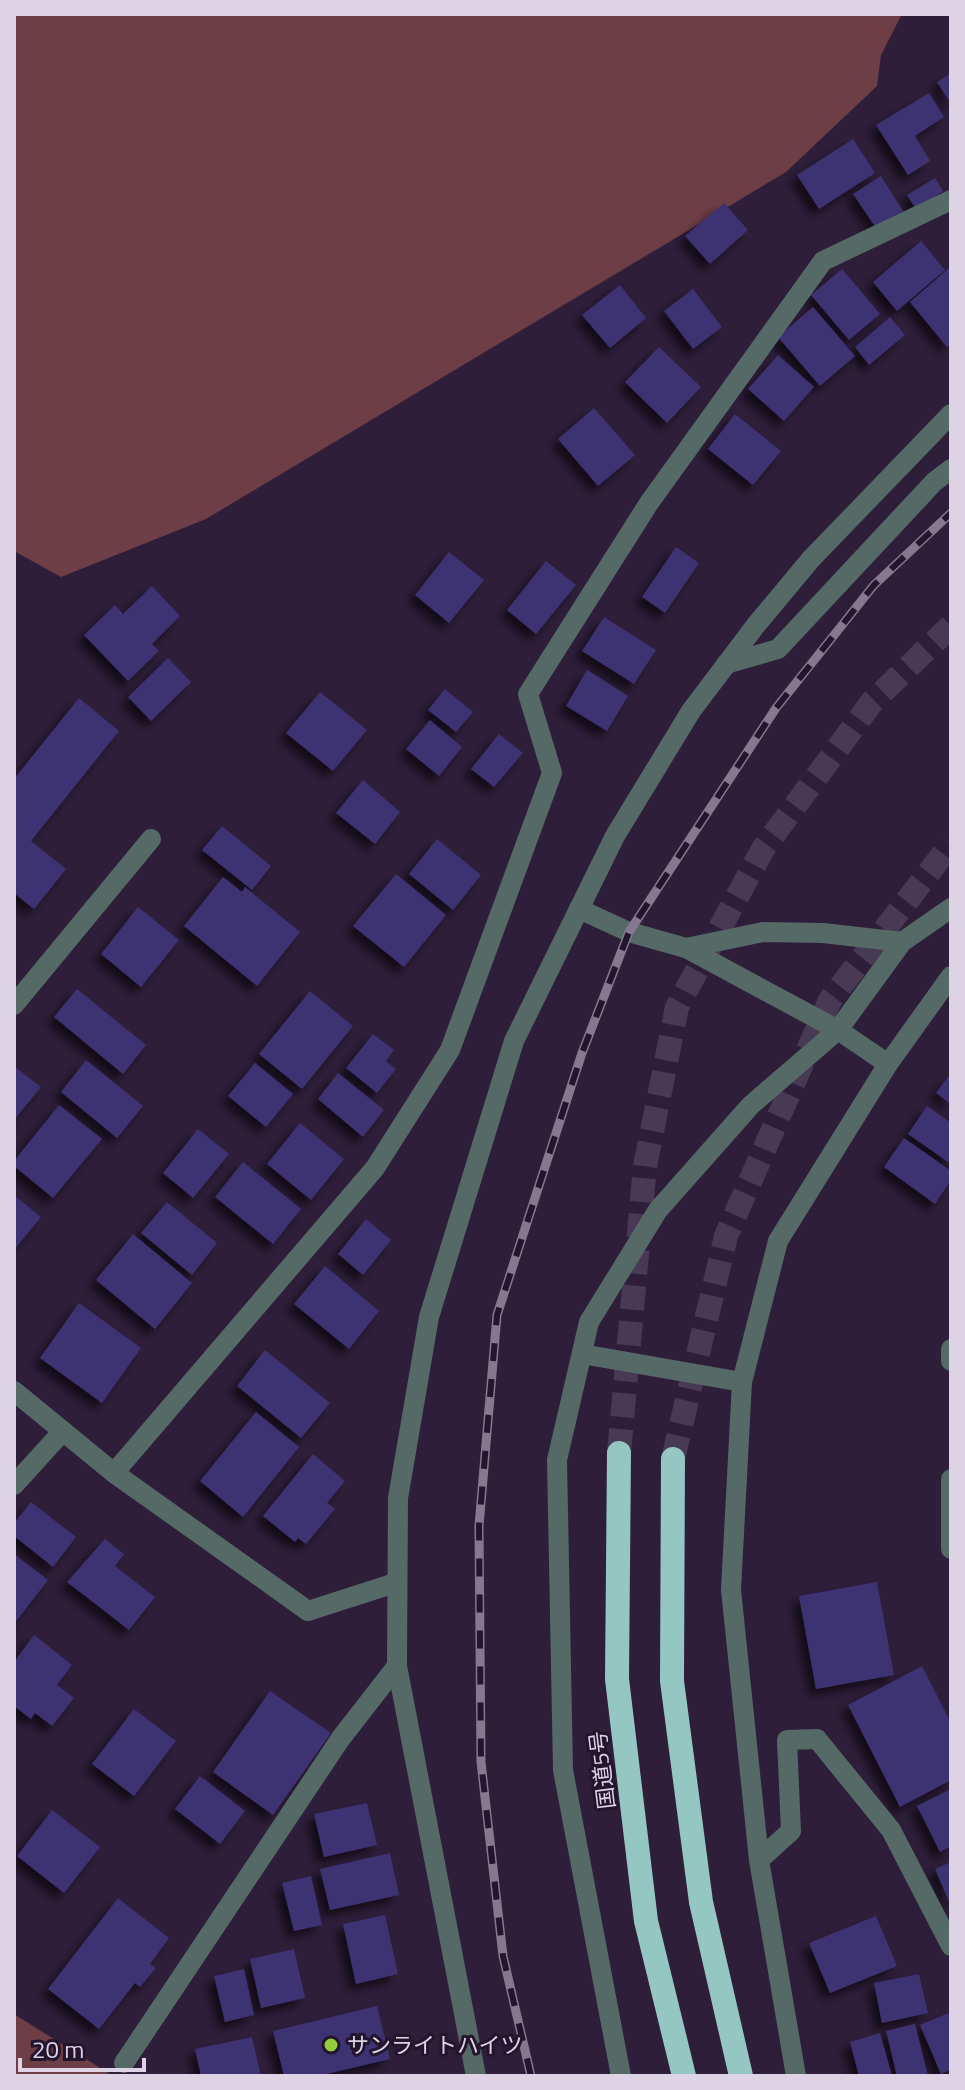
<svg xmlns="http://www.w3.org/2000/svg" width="965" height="2090" viewBox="0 0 965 2090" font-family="'Titillium Web','Noto Sans JP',sans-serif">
  <defs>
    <filter id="shadow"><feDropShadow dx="-7" dy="7" stdDeviation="4" flood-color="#0009"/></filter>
  </defs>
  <rect width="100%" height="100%" fill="#2e1e3a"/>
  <g fill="#6d3e46">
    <polygon points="14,14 902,14 881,55 877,86 786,172 206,519 61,577 14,551"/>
    <polygon points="14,2014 113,2076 14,2076"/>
  </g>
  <g fill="#3e3172" filter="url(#shadow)">
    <polygon points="951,73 951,104 937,82"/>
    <polygon points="929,93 944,117 915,136 930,161 908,175 876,125"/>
    <polygon points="853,139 875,173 819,209 797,175"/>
    <polygon points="881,176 903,211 876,228 853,194"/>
    <polygon points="935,178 943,191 916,209 907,195"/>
    <polygon points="724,203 748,230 710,264 685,236"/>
    <polygon points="921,241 945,270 897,311 873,282"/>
    <polygon points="949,268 951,344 947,347 910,302"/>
    <polygon points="842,269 880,314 849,340 811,295"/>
    <polygon points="620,285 646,318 610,348 582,315"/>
    <polygon points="693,289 722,327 693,349 664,311"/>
    <polygon points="813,307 855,356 820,386 778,337"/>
    <polygon points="890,317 905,335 869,365 855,347"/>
    <polygon points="659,347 701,387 667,423 625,382"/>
    <polygon points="778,355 814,387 784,421 748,389"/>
    <polygon points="594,408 635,455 598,486 558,439"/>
    <polygon points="735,414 781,451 753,485 708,449"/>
    <polygon points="676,547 699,563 665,613 642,597"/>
    <polygon points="449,552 484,580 449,623 415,595"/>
    <polygon points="546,561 576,585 536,634 507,610"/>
    <polygon points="152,586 180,616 152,644 159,651 128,681 84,635 115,605 123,614"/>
    <polygon points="604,617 656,650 634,684 582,651"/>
    <polygon points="168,658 191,682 151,721 128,697"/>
    <polygon points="587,670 628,696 607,731 566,706"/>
    <polygon points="445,689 473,712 456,732 428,710"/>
    <polygon points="320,692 367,730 333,771 286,733"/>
    <polygon points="79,698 119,731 31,841 66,869 34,909 14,893 14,779"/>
    <polygon points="430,720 462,747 439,776 406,749"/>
    <polygon points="499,734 523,753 494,787 471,769"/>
    <polygon points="363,780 400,812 375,844 336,813"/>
    <polygon points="222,826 271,866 252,890 202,850"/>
    <polygon points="437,839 481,875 453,910 409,874"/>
    <polygon points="396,874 446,915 404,967 353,926"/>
    <polygon points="223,877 242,892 245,887 300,932 257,986 184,926"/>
    <polygon points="138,907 179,940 141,987 101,954"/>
    <polygon points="77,989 146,1045 123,1074 54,1017"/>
    <polygon points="310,991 353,1026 302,1089 259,1054"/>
    <polygon points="373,1034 394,1050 386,1061 396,1069 377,1093 346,1068"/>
    <polygon points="86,1060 143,1106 117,1138 61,1092"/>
    <polygon points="255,1063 293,1094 266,1127 228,1096"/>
    <polygon points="14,1066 41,1087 14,1120"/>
    <polygon points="338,1073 384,1110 363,1137 318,1099"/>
    <polygon points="951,1073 951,1104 936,1093"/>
    <polygon points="59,1105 102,1139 53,1198 14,1166 14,1161"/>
    <polygon points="927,1106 951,1123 951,1164 908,1134"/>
    <polygon points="300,1123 344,1159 311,1200 267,1164"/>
    <polygon points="198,1129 229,1154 193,1198 163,1173"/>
    <polygon points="904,1138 951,1171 951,1180 935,1204 884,1167"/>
    <polygon points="243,1162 301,1209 273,1244 215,1197"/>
    <polygon points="14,1195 41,1217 14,1250"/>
    <polygon points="167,1202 217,1243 192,1275 141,1233"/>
    <polygon points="366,1219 391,1240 363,1275 338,1254"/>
    <polygon points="133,1234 192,1283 155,1329 96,1280"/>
    <polygon points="325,1266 379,1311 349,1349 294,1304"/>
    <polygon points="79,1303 141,1348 102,1403 40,1358"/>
    <polygon points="265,1350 330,1403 301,1438 237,1386"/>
    <polygon points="256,1412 299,1447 243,1517 200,1481"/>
    <polygon points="313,1454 345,1481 327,1503 335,1509 306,1544 298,1538 295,1542 263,1516"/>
    <polygon points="31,1502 76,1537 53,1567 14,1536 14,1523"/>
    <polygon points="105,1539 124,1554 115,1566 155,1597 129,1630 67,1582"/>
    <polygon points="14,1554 48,1580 14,1624"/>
    <polygon points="877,1582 894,1675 816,1689 799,1596"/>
    <polygon points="34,1635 72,1665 57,1685 74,1698 52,1726 35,1713 31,1719 14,1706 14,1662"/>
    <polygon points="922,1666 951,1723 951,1780 900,1807 848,1705"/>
    <polygon points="270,1691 331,1733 273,1815 213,1772"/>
    <polygon points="134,1709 176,1741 134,1796 92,1764"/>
    <polygon points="200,1776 245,1811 220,1844 175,1809"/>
    <polygon points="951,1789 951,1846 940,1852 917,1806"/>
    <polygon points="367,1803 377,1845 324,1857 314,1814"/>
    <polygon points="52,1810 100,1847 64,1893 17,1856"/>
    <polygon points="390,1853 399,1895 330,1910 320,1869"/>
    <polygon points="951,1862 951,1906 935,1869"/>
    <polygon points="311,1876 322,1925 294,1931 282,1883"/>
    <polygon points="118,1898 169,1938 150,1964 156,1968 140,1987 135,1983 99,2029 48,1989"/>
    <polygon points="385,1915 398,1974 356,1984 343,1924"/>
    <polygon points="876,1916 897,1966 830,1993 809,1943"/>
    <polygon points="294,1949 305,1998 261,2008 250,1959"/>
    <polygon points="244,1969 254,2015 225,2022 214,1976"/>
    <polygon points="919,1974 928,2013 882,2023 874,1983"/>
    <polygon points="377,2006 390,2059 318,2076 284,2076 273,2031"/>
    <polygon points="951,2012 951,2069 941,2074 920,2025"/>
    <polygon points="915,2024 928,2076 897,2076 886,2031"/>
    <polygon points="880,2033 892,2076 859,2076 850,2042"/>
    <polygon points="252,2037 261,2076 201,2076 195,2049"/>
  </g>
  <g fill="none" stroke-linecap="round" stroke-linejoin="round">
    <g stroke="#483954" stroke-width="24" stroke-dasharray="24 12" stroke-linecap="butt">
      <polyline points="619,1453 645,1166 677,1007 763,849 872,702 951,626"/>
      <polyline points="673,1459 726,1236 830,1000 951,844"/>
    </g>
    <g stroke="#556967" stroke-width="20">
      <polyline points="726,664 778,649 934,482 951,469"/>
      <polyline points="579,909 629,932 686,948 838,1030 888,1064"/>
      <polyline points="686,948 763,932 823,933 902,942"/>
      <polyline points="14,1005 151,839"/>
      <polyline points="951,1349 951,1361"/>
      <polyline points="582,1354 742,1382"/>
      <polyline points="14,1391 114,1473 308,1611 395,1583"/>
      <polyline points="114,1473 375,1168 450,1050 552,773 528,694 649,503 823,261 951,200"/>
      <polyline points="951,1479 951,1549"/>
      <polyline points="14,1485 63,1431"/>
      <polyline points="759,1860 791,1831 787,1740 817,1739 891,1830 951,1946"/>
      <polyline points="124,2063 341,1738 397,1666"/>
      <polyline points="476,2076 397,1666 398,1498 429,1317 514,1041 615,836 691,711 756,625 811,559 951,414"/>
      <polyline points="621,2076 563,1770 557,1460 589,1322 658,1210 751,1105 838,1030 902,942 951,908"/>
      <polyline points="796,2076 759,1860 731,1590 742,1382 778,1241 888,1064 951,976"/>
    </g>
    <g stroke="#94c6c2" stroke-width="24">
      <polyline points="619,1453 617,1679 646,1921 684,2076"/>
      <polyline points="673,1459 672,1681 701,1902 741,2076"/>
    </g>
    <g stroke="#85788f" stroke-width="9">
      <polyline id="rail" points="531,2076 503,1956 481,1762 479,1526 497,1315 582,1053 629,932 776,708 874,585 951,513"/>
    </g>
    <use href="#rail" stroke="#24152f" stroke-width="6" stroke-dasharray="18" stroke-linecap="butt"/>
  </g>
  <circle fill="#93cd3e" stroke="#24152f" stroke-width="3" cx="331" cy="2045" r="8"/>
  <g text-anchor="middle" stroke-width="6" stroke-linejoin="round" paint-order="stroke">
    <g font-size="22" fill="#ddd3e5" stroke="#24152f">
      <text transform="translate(602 1770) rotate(-97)" y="8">国道5号</text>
    </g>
    <g font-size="22" fill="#ddd3e5" stroke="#24152f" text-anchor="start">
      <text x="347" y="2053">サンライトハイツ</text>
    </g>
  </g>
  <rect width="965" height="2090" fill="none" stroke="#ddd3e5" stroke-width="32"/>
  <path d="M20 2058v12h124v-12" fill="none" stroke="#ddd3e5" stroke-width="4"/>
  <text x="32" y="2058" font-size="24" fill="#ddd3e5" stroke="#24152f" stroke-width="6" paint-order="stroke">20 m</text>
</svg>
